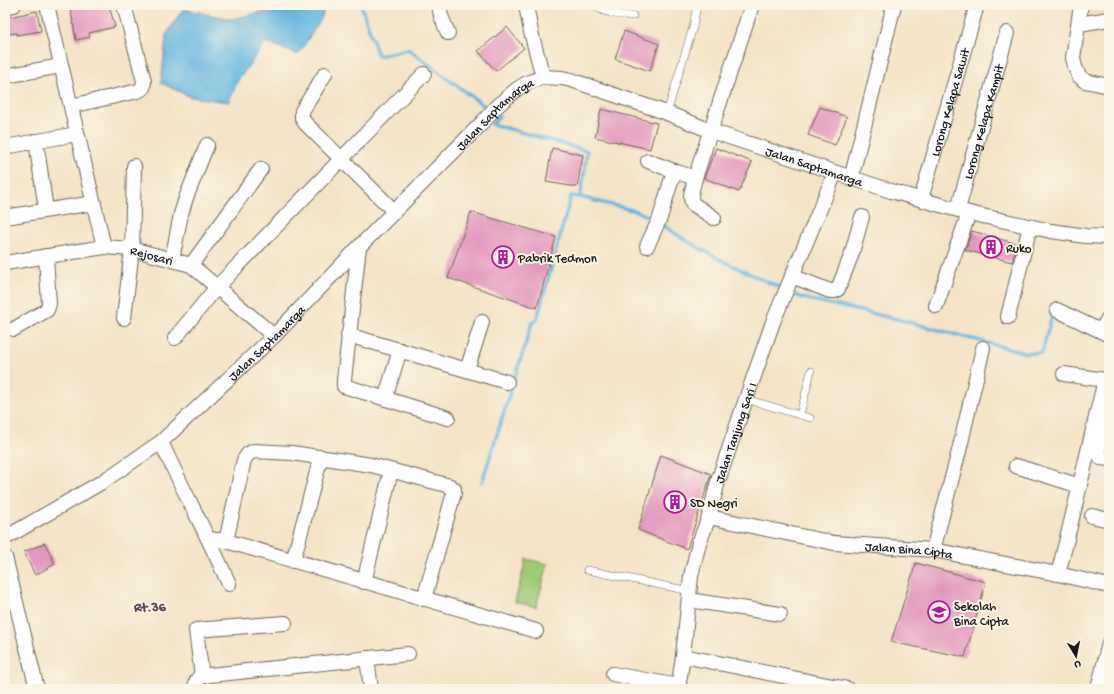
<svg xmlns="http://www.w3.org/2000/svg" width="1114" height="694" viewBox="0 0 1114 694" font-family="'Gochi Hand',sans-serif">
  <rect width="100%" height="100%" fill="#fcf5e5"/>
  <filter id="ink" filterUnits="userSpaceOnUse"><feTurbulence type="fractalNoise" baseFrequency=".025" numOctaves="2"/><feDisplacementMap in="SourceGraphic" scale="8" xChannelSelector="R" yChannelSelector="G"/><feConvolveMatrix kernelMatrix="1 2 1 2 8 2 1 2 1" color-interpolation-filters="sRGB"/></filter>
  <filter id="wash" filterUnits="userSpaceOnUse"><feTurbulence type="fractalNoise" baseFrequency=".012" numOctaves="4" result="noise"/><feDisplacementMap in="SourceGraphic" scale="16" xChannelSelector="R" yChannelSelector="G"/><feGaussianBlur stdDeviation="0.9" result="paint"/><feColorMatrix in="noise" values="0 0 0 0 0 0 0 0 0 0 0 0 0 0 0 0 0 1.4 0 .05"/><feComposite in="paint" operator="in"/></filter>
  <g filter="url(#wash)">
    <rect width="100%" height="100%" fill="#f4e3c6"/>
    <polygon fill="#9eca78" stroke="#5d734a" points="526,559 548,564 536,607 515,602"/>
    <polygon fill="#64b5df" stroke="#40687e" points="273,5 326,5 321,19 298,55 266,42 238,80 229,102 191,97 161,83 166,35 183,9 232,19 266,11"/>
    <g fill="none" stroke-linecap="round" stroke-linejoin="round">
      <g stroke="#64b5df" stroke-width="3.5">
        <polyline points="361,5 378,56 408,49 483,105"/>
        <polyline points="499,117 492,124 587,151 584,175 580,197 636,211 656,220"/>
        <path d="M661,224C699,251 741,270 783,289"/>
        <polyline points="788,292 802,298 901,320 1026,353 1042,353 1053,311"/>
        <polyline points="482,482 532,323 537,319 571,196 580,197"/>
      </g>
    </g>
    <g id="blocks">
      <g fill="#e297bd">
        <polygon points="70,5 84,5 85,8 98,5 109,5 115,27 89,33 90,37 76,40"/>
        <polygon points="37,11 41,31 17,35 17,33 5,34 5,18"/>
        <polygon points="507,27 524,48 496,71 478,51"/>
        <polygon points="624,31 659,44 650,71 615,59"/>
        <polygon points="820,107 847,117 835,145 808,135"/>
        <polygon points="601,109 657,123 650,149 595,137"/>
        <polygon points="552,148 583,155 577,187 546,182"/>
        <polygon points="716,148 752,162 739,192 704,178"/>
        <polygon points="471,212 556,237 537,308 448,278"/>
        <polygon points="972,231 1017,244 1012,262 965,250"/>
        <polygon points="661,455 711,474 687,549 638,530"/>
        <polygon points="45,543 55,564 35,575 24,552"/>
        <polygon points="916,563 986,582 965,657 891,642"/>
      </g>
    </g>
  </g>
  <g filter="url(#ink)">
    <use href="#blocks" fill-opacity="0" stroke="#686258" stroke-width="1"/>
    <g fill="none" stroke-linecap="round" stroke-linejoin="round">
      <g stroke="#686258" stroke-width="8">
        <g id="service">
          <path d="M594,5C604,14 619,15 633,16"/>
          <polyline points="667,113 693,27 697,5"/>
          <polyline points="746,399 810,418"/>
          <polyline points="800,415 811,371"/>
          <polyline points="587,570 690,591"/>
        </g>
      </g>
      <g stroke="#686258" stroke-width="16">
        <g id="minor">
          <polyline points="47,5 104,247"/>
          <polyline points="439,5 441,16 448,33"/>
          <polyline points="526,5 531,32 543,77"/>
          <polyline points="1081,5 1073,58 1075,67 1079,76 1085,81 1109,86"/>
          <polyline points="5,7 14,5"/>
          <polyline points="1079,24 1109,19"/>
          <polyline points="325,74 302,111 302,118 305,123 394,211"/>
          <polyline points="5,76 61,66"/>
          <polyline points="71,106 138,91 143,88 144,81 124,5"/>
          <polyline points="36,141 46,210"/>
          <polyline points="5,147 77,134"/>
          <polyline points="648,161 674,171 695,178"/>
          <polyline points="851,179 894,5"/>
          <path id="s1" d="M921,199L977,5"/>
          <path id="s2" d="M958,209L1007,33"/>
          <polyline points="5,217 94,203"/>
          <path d="M714,218L693,204C688,197 694,185 695,178L752,5"/>
          <polyline points="647,246 660,218 674,171"/>
          <polyline points="359,247 344,380 344,386 448,418"/>
          <polyline points="172,260 181,214 186,198 207,145"/>
          <path id="s3" d="M5,263L104,247L132,249L191,265L274,336"/>
          <polyline points="191,265 261,169"/>
          <polyline points="792,276 830,291 835,291 838,289 851,256 862,217"/>
          <polyline points="936,306 969,213"/>
          <polyline points="1057,310 1109,335"/>
          <polyline points="1008,317 1030,226"/>
          <polyline points="124,318 132,249 134,166"/>
          <polyline points="14,329 47,310 49,304 46,256"/>
          <polyline points="1101,331 1109,317"/>
          <polyline points="348,335 507,382"/>
          <polyline points="175,338 217,287 424,74"/>
          <polyline points="467,370 482,322"/>
          <polyline points="1064,374 1105,380"/>
          <polyline points="385,399 400,350"/>
          <polyline points="1109,407 1106,410 1098,452 1101,458 1109,459"/>
          <path d="M161,442C183,490 208,536 229,584"/>
          <polyline points="1016,466 1080,486"/>
          <polyline points="1092,516 1109,520"/>
          <path id="s4" d="M709,517L834,543L933,550L1058,574L1109,586"/>
          <path id="s5" d="M5,538L102,482L161,442L274,336L359,247L482,123L497,106L517,89L527,83L543,77L562,78L571,80L667,113L711,131L891,191L969,213L1051,231L1086,236L1109,237"/>
          <polyline points="209,539 226,541 536,631"/>
          <polyline points="226,541 244,460 248,454 254,451 292,453 371,465 450,486 454,489 454,493 424,599"/>
          <polyline points="933,550 959,451 983,348"/>
          <polyline points="5,557 37,689"/>
          <polyline points="293,561 321,457"/>
          <path d="M1058,574C1075,509 1089,445 1105,380H1109"/>
          <polyline points="364,582 391,471"/>
          <polyline points="689,600 780,614"/>
          <polyline points="683,656 848,689"/>
          <polyline points="367,658 371,689"/>
          <polyline points="613,674 678,686"/>
          <polyline points="202,677 196,630 285,623"/>
          <polyline points="195,689 196,682 199,677 210,675 408,654"/>
          <path id="s6" d="M678,689L683,656L691,576L699,543L709,517L718,481L746,399L773,322L835,173"/>
          <polyline points="1098,689 1109,643"/>
        </g>
      </g>
      <use href="#service" stroke="#fff" stroke-width="7"/>
      <use href="#minor" stroke="#fff" stroke-width="14"/>
    </g>
  </g>
  <defs>
    <g id="building-ring" transform="scale(1.15)"><circle r="9.5" fill="#fcf5e5" stroke="#b5179e" stroke-width="1.5"/><path d="M-4-6H4V6H1V3H-1V6H-4ZM-2.5-4.3h1.7v1.8h-1.7ZM.8-4.3h1.7v1.8H.8ZM-2.5-1h1.7V.8h-1.7ZM.8-1h1.7V.8H.8Z" fill="#b5179e"/></g>
    <g id="school-ring" transform="scale(1.15)"><circle r="9.5" fill="#fcf5e5" stroke="#b5179e" stroke-width="1.5"/><path d="M0-5L7-2L0 1L-7-2ZM-4 1L0 2.5L4 1V4Q0 6-4 4Z" fill="#b5179e"/></g>
  </defs>
  <g fill-rule="evenodd">
    <use href="#building-ring" x="991" y="247"/>
    <use href="#building-ring" x="503" y="257"/>
    <use href="#building-ring" x="675" y="502"/>
    <use href="#school-ring" x="939" y="612"/>
  </g>
  <g text-anchor="middle" stroke-width="4" stroke-linejoin="round" paint-order="stroke">
    <g font-size="13" fill="#1c1c1c" stroke="#fcf5e5">
      <text dy="5" stroke="none"><textPath href="#s1" startOffset="101">Lorong Kelapa Sawit</textPath></text>
      <text dy="5" stroke="none"><textPath href="#s5" startOffset="652">Jalan Saptamarga</textPath></text>
      <text dy="5" stroke="none"><textPath href="#s2" startOffset="91">Lorong Kelapa Kampit</textPath></text>
      <text dy="5" stroke="none"><textPath href="#s5" startOffset="1000">Jalan Saptamarga</textPath></text>
      <text dy="5" stroke="none"><textPath href="#s3" startOffset="149">Rejosari</textPath></text>
      <text dy="5" stroke="none"><textPath href="#s5" startOffset="328">Jalan Saptamarga</textPath></text>
      <text dy="5" stroke="none"><textPath href="#s6" startOffset="264">Jalan Tanjung Sari I</textPath></text>
      <text dy="5" stroke="none"><textPath href="#s4" startOffset="203">Jalan Bina Cipta</textPath></text>
    </g>
    <g font-size="13" fill="#1c1c1c" stroke="#fcf5e5" text-anchor="start">
      <text x="1006" y="252">Ruko</text>
      <text x="518" y="262">Pabrik Tedmon</text>
      <text x="690" y="507">SD Negri</text>
      <text x="954" y="610">Sekolah<tspan x="954" dy="15">Bina Cipta</tspan></text>
    </g>
    <g font-size="14" font-weight="bold" fill="#614754" stroke="#fcf5e5">
      <text x="150" y="611">Rt.36</text>
    </g>
  </g>
  <rect width="1114" height="694" fill="none" stroke="#fcf5e5" stroke-width="20"/>
  <g transform="translate(1076 656) rotate(170)" stroke="#fcf5e5" stroke-width="3" paint-order="stroke">
  <path d="M0-3L7 15L0 10L-7 15Z" fill="#1c1c1c"/>
  <text y="-6" font-size="11" font-weight="bold" text-anchor="middle" fill="#1c1c1c">U</text>
  </g>
</svg>
